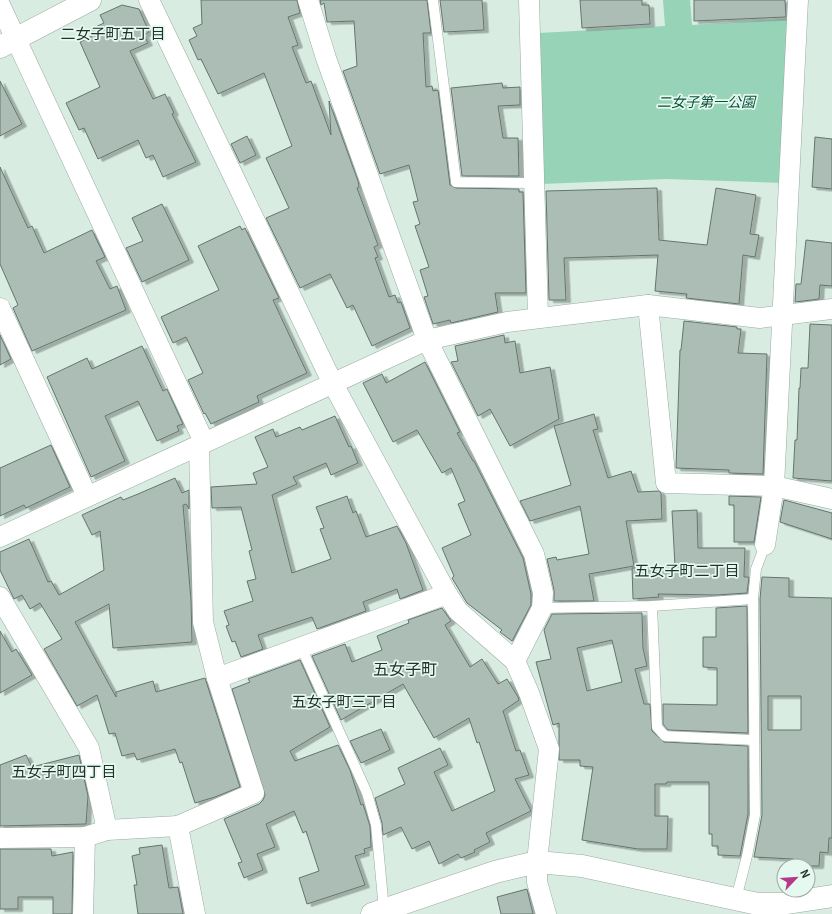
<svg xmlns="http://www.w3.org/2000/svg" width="832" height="914" viewBox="0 0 832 914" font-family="Georgia,'Noto Sans JP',serif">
  <defs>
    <filter id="shadow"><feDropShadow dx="4.5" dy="2.5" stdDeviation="0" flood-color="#0004"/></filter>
  </defs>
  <rect width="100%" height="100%" fill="#d9ece2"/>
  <polygon fill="#96d3b7" points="663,0 690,0 692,25 788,19 783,183 666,179 542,184 539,33 665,26"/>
  <g fill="#abbdb5" stroke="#64756d" fill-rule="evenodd" filter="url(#shadow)">
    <polygon points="201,0 297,0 300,13 288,17 298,45 292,47 306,83 311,81 331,135 329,101 358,181 359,187 357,188 378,245 374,247 378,257 375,258 389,297 395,295 398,303 401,302 410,328 372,346 353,305 347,308 330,274 300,288 266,218 289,208 266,158 292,146 264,73 218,94 201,59 198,60 189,40 197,36 193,28 202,24"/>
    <polygon points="320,0 427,0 431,33 423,33 426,87 432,86 433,91 438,90 450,185 456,188 519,189 519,192 523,192 526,293 495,293 498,312 451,323 450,320 433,324 424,297 428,296 420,270 429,267 415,226 420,224 413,202 418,201 409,165 380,174 343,71 357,66 354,21 327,22 324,3 321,5"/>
    <polygon points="440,0 482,0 484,30 444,32"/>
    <polygon points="580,0 642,0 642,5 649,5 650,24 582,28"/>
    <polygon points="694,0 785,0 786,17 694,21"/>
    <polygon points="122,5 139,9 149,32 144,35 148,43 130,51 153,99 165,94 174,113 172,114 196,162 163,177 153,155 146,158 138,140 98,159 84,128 79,130 66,103 100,87 80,42 92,36 89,30 104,23 100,15"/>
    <polygon points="0,81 22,124 0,136"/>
    <polygon points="502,83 503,88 520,87 520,105 498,106 503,138 518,138 519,176 462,176 451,88"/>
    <polygon points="247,136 256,155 240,163 231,144"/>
    <polygon points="815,137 832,139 832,189 812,187"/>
    <polygon points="0,167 28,228 32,226 44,253 92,230 105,257 96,261 110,289 117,286 126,310 32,351 13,308 18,305 0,264"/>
    <polygon points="657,188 659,240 707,245 716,188 756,195 750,234 759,235 755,257 743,255 739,304 686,298 687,294 655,291 658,255 564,258 566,300 549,300 546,191"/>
    <polygon points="162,204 189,260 142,282 126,248 143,241 132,218"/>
    <polygon points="240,226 242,230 245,228 279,298 273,300 307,373 257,396 259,402 211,424 205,413 204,414 188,380 203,373 186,337 173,343 161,317 219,290 198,246"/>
    <polygon points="806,240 832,243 832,286 820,285 819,299 795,302 796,284 801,284"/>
    <polygon points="684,321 737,327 737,329 741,329 738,353 767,354 763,474 729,473 729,470 676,468 680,350 681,350"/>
    <polygon points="810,324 832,325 832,481 793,478 795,440 797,440 799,388 800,388 801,368 808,368"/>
    <polygon points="0,335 11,359 0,365"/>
    <polygon points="504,335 505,343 515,341 520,373 550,367 559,419 510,446 490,409 478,416 451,362 458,361 455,346"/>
    <polygon points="142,346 163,391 167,389 183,424 177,426 179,431 157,441 138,401 105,416 125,461 91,477 47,377 87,358 92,369"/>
    <polygon points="425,362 460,432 457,433 473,461 474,461 523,558 531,594 531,605 512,641 500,632 502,630 467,603 452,578 454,576 442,548 471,535 458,504 465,501 451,468 442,473 417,430 393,442 363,383 382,374 386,383"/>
    <polygon points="594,414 598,429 593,430 608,478 631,471 638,492 659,491 661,493 662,519 626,521 634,566 589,574 594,601 554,601 554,590 547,559 556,557 557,560 589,554 580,506 530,521 520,501 571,485 554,426"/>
    <polygon points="335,416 349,447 351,446 358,463 331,475 326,463 293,477 297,484 272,495 292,573 331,559 320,529 324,528 316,507 347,496 353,513 356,511 366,537 397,526 406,543 423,590 400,599 397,589 363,602 366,611 317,629 312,617 258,635 263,649 241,657 235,641 232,642 226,626 229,625 224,611 253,601 247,581 256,579 249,551 252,550 241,507 212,508 211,487 257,484 253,473 268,467 255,437 273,429 276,437 300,427 302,430"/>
    <polygon points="51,445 70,487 26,508 24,505 0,516 0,468"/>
    <polygon points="175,478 182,493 189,490 189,509 186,504 183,505 191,600 192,642 113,648 109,604 75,622 116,697 116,692 153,681 156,692 205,678 240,787 215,797 195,803 182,762 180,763 175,749 137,760 134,753 122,756 115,733 109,734 97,695 77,706 44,649 62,639 40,603 30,609 22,595 14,599 0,570 0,552 29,539 48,582 51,581 59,595 104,570 100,531 92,535 82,515 121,497 123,500 138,494"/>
    <polygon points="729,496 761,497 754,542 734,542 734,505 729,505"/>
    <polygon points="784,500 832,513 832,539 780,522"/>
    <polygon points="697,510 698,548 745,548 744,577 749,577 747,593 716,595 658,594 659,597 633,599 632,568 675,566 672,511"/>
    <path d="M762,577L789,578V597L832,598V838H829L828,853L820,852L819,866H792L793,859L754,857L762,815L760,599ZM768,696H801V730H768Z"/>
    <polygon points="747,606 748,733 668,730 663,724 663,704 717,705 717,668 703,667 703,637 716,637 716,608"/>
    <polygon points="442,608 451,621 445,625 470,667 482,659 498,684 507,679 518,697 519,700 503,711 516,751 520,750 529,775 515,779 531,811 486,833 490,842 474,850 475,852 461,858 458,854 439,864 429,841 412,849 401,827 383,835 382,823 375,798 405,784 398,768 440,748 448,765 434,772 452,811 495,791 479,742 477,743 469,718 434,738 403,684 341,720 312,656 345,644 352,662 382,650 377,636 409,623 408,620"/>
    <path d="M642,613L643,648L647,666L635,669L644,704H650L652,731L664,742L748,746V814L740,856L718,855V846H712V834H709V782H667L666,784H655V816H668L667,849H638L582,840L593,767L580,766V760H559V723L553,725L536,662L551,659L544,630L552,614ZM612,640L622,682L587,691L577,648Z"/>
    <polygon points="0,631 12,652 16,649 32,675 0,693"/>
    <polygon points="300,660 330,727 290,751 295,761 338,745 350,770 361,805 363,804 370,826 371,847 364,849 365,853 355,856 365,885 307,904 299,878 319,871 306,831 303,833 294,811 266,824 275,847 257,854 263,870 244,878 238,863 242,862 224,819 259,804 263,800 265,795 232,689 250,682 248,679"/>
    <polygon points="381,729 390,750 361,763 350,741"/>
    <polygon points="26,755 32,767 79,755 88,796 86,824 0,826 0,765"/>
    <polygon points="162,845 169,888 178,887 183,914 138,914 134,885 137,885 132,856 140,854 139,848"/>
    <polygon points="0,849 51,849 52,856 73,852 72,914 53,914 53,897 18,897 18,909 0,909"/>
    <polygon points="527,889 533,914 501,914 497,897"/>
  </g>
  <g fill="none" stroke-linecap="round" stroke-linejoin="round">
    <g stroke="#99aaa2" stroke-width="11">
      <g id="lane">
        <polyline points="433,0 456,182 534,183"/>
        <polyline points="652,606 657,727 665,736 754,740"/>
        <polyline points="542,608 652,606 753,599"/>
        <polyline points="301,647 367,793 376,825 384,910"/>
        <polyline points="736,899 747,856 755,815 753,599 756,569 765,545"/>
      </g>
    </g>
    <g stroke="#99aaa2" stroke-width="21">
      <g id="street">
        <polyline points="149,0 332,382 447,594 458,611 515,661 529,693 549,749 537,862 537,882 546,914"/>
        <polyline points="308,0 326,58 427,340 534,554 543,593 542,608 515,661"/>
        <polyline points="529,0 538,317"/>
        <polyline points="0,5 204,442"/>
        <polyline points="648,305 666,483 774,486 832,499"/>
        <polyline points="0,308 87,496"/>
        <polyline points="0,537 427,340 507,322 648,305 760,318 832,309"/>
        <polyline points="765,545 774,486 798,0"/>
        <polyline points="0,597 89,748 107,830"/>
        <polyline points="217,678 447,594"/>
        <polyline points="0,838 85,837 107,830 178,826"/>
        <polyline points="83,914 85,837"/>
        <polyline points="195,914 178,826 254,793 217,678 203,622 199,444"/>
      </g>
    </g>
    <g stroke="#99aaa2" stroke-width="23">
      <g id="secondary">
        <polyline points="0,47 90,0"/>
        <polyline points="372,914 495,872 537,862 582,866 758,904 780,904 832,896"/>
      </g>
    </g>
    <use href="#lane" stroke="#fff" stroke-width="10"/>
    <use href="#street" stroke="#fff" stroke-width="20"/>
    <use href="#secondary" stroke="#fff" stroke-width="22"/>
  </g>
  <g text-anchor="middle" stroke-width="3.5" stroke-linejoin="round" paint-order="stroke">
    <g font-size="14" font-style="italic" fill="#095039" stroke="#e6f9f0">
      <text x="706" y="107">二女子第一公園</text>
    </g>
    <g font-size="15" fill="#22312a" stroke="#e6f9f0">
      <text x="113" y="39">二女子町五丁目</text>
      <text x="687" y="576">五女子町二丁目</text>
      <text x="344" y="707">五女子町三丁目</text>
      <text x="64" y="777">五女子町四丁目</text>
    </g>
    <g font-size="16" fill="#22312a" stroke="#e6f9f0">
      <text x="405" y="675">五女子町</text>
    </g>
  </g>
  <g transform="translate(796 878) rotate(65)"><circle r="19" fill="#e6f9f0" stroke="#9caaa3"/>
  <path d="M0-3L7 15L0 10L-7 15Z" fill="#b53889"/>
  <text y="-6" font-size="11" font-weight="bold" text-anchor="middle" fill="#2c3330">N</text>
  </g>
</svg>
